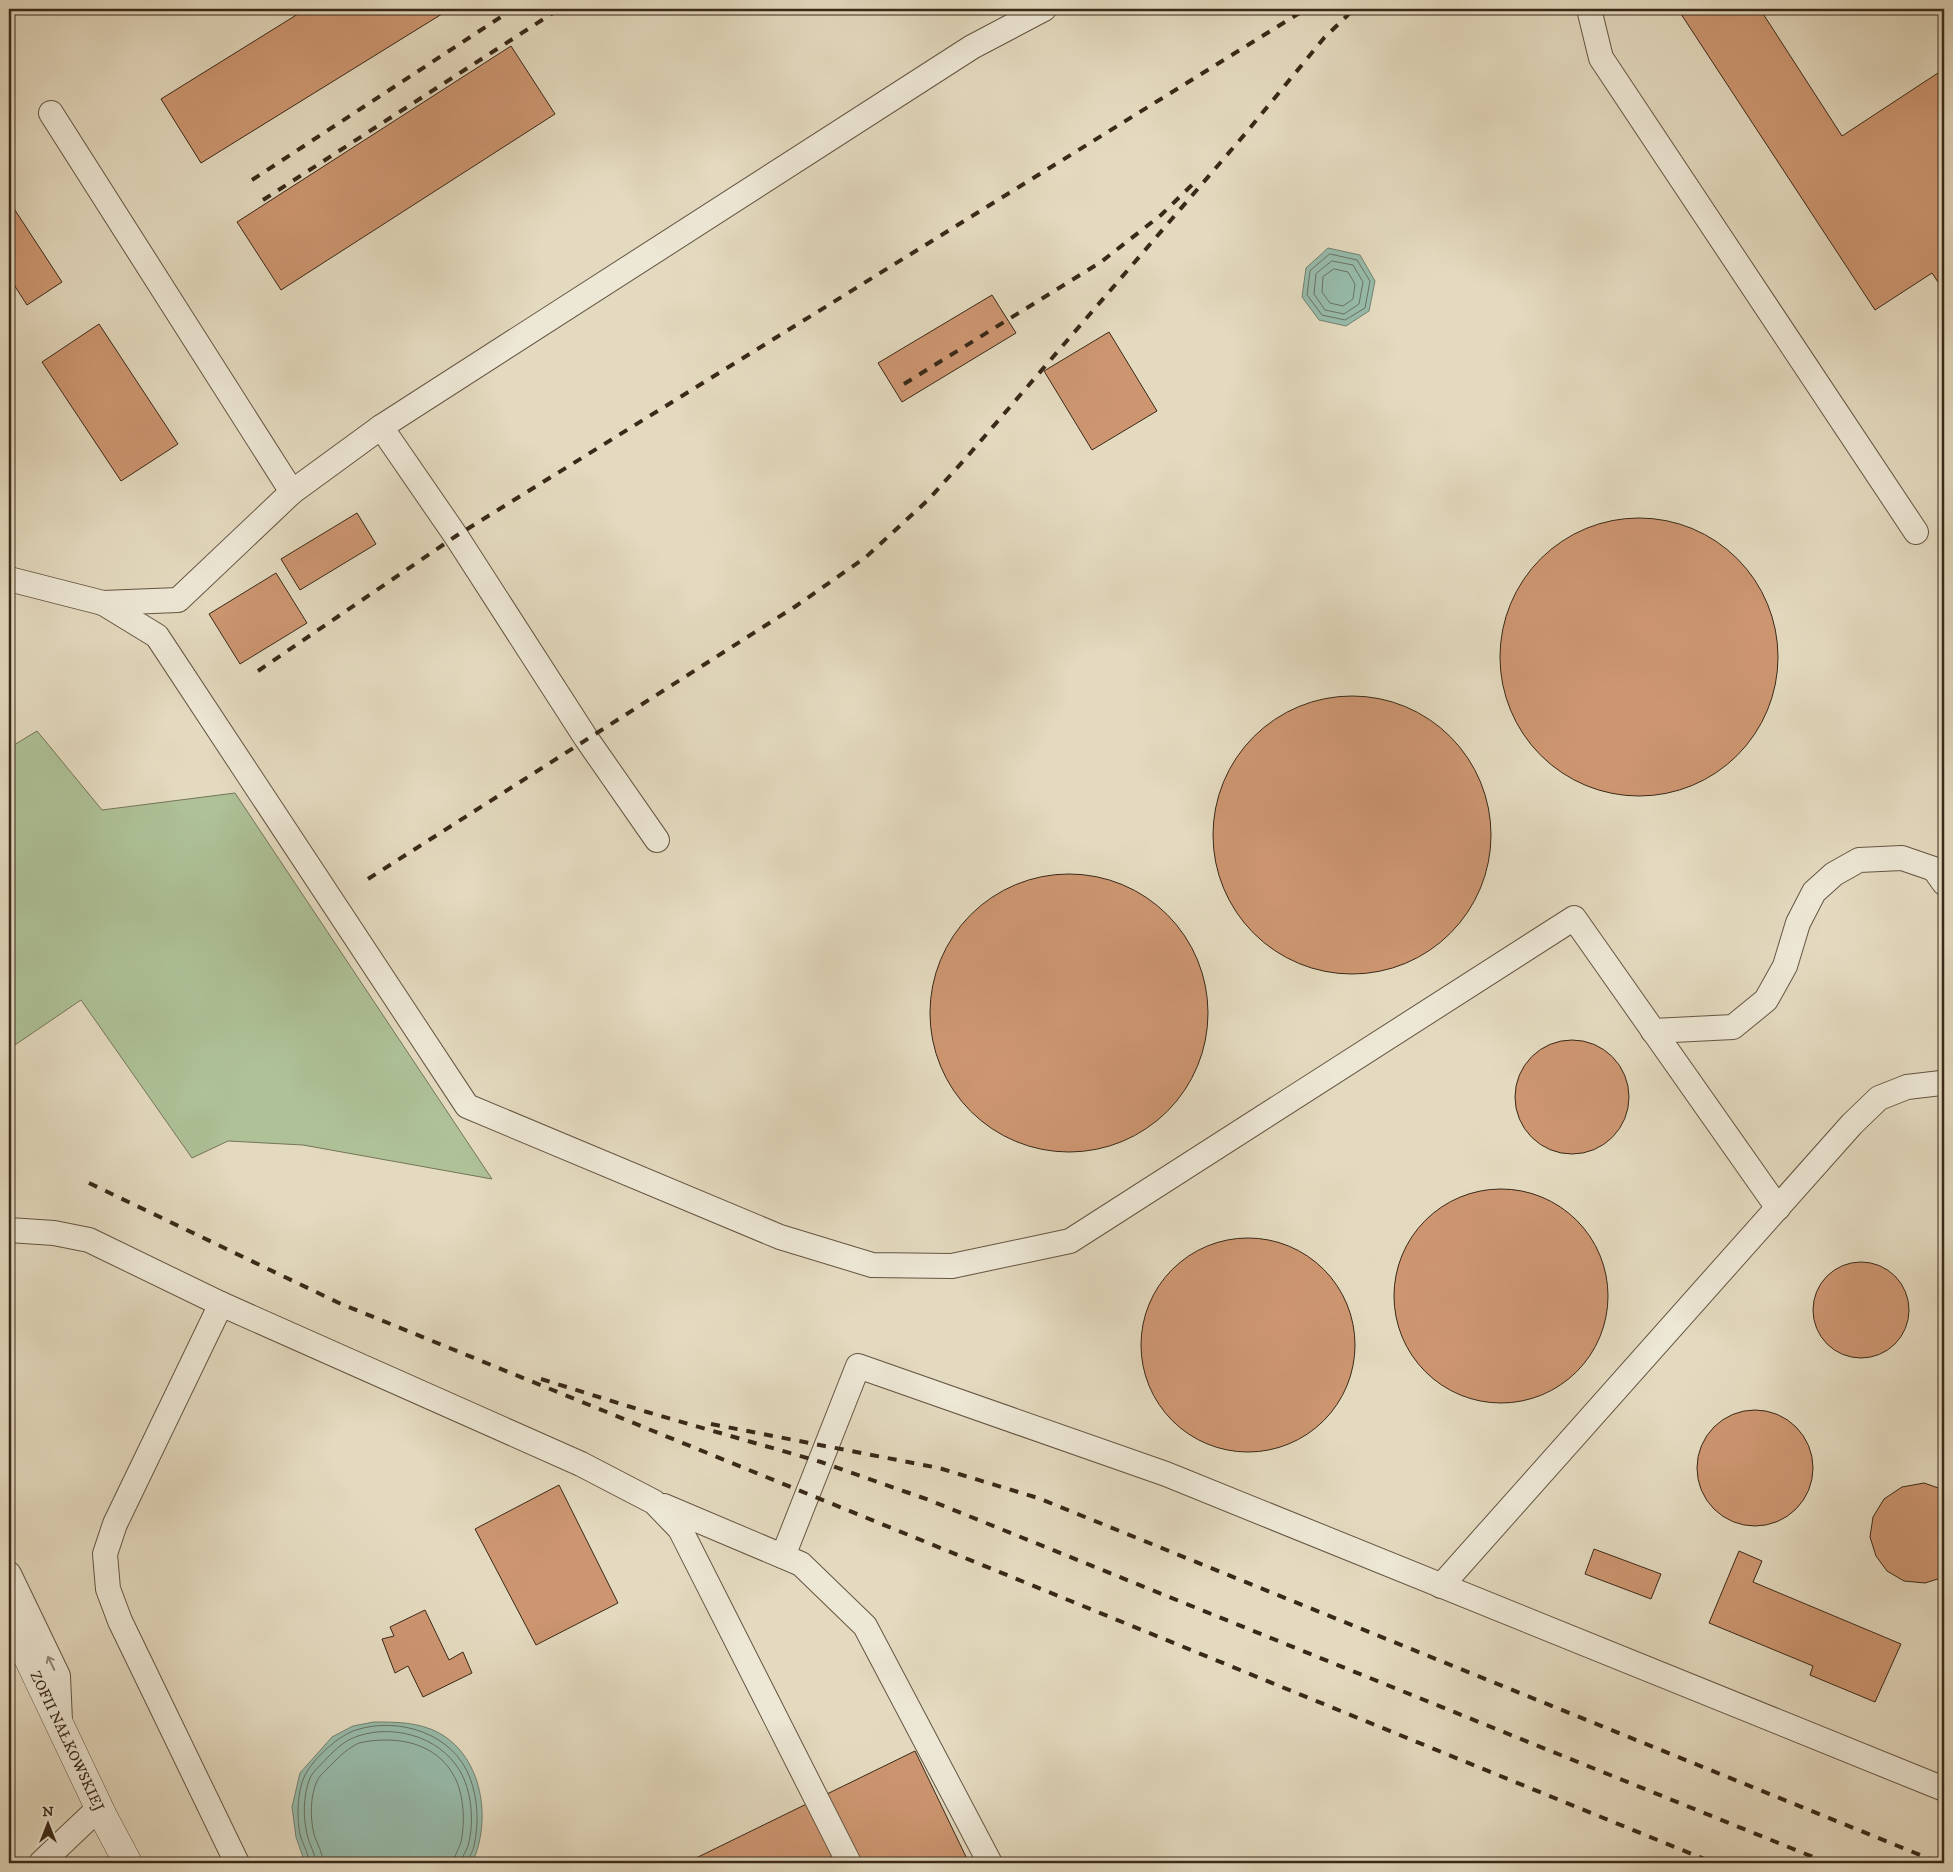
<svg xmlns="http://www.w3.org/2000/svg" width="1953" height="1872" viewBox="0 0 1953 1872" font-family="'IM FELL DW Pica',serif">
  <rect width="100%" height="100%" fill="#e4dabf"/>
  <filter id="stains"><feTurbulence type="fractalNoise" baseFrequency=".004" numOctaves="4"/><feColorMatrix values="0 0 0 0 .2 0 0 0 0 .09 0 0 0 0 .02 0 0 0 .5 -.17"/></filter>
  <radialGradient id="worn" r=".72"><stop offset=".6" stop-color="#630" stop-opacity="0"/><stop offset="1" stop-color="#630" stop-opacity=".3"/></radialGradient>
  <polygon fill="#aec197" stroke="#747558" points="37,731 102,810 235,793 492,1179 303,1145 228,1141 192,1158 81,1000 9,1049 9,748"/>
  <g fill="#97bbab" stroke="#718170">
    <polygon points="1328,248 1360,255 1375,281 1369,311 1346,326 1319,320 1302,297 1306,268"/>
    <path d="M374,1722C396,1722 419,1722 439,1733C483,1757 492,1821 472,1863H305L296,1837L292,1807L300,1773L332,1737L353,1726Z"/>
  </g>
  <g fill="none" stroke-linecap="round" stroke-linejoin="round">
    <g stroke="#687262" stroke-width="1">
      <polygon points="1330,254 1357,260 1370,281 1365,308 1345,320 1322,315 1307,295 1310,271"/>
      <polygon points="1332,261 1353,265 1363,282 1359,304 1344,314 1325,310 1314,294 1316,274"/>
      <polygon points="1334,269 1348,272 1355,284 1353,299 1343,306 1330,303 1322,292 1323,277"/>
      <path d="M309,1863C309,1855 304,1846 301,1838C296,1822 297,1790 305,1775C313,1759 339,1735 356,1730C399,1716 454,1734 470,1778C478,1799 479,1824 474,1846C473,1852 468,1857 468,1863"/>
      <path d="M316,1863C315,1853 309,1844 307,1834C303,1817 303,1795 310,1778C313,1771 322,1764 327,1758C336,1749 345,1740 358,1736C397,1723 447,1739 464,1779C472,1798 474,1825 468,1846C466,1852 462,1856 461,1863"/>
      <path d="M323,1863C323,1853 317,1844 314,1834C310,1818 310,1797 317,1781C320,1775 327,1769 332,1764C340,1756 348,1748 359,1743C367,1741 377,1740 386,1740C416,1740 444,1752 457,1782C464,1800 465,1823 461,1842C459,1849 454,1855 454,1863"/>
    </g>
  </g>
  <g fill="#cd9671" stroke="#392918">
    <polygon points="306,9 450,9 201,163 161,99"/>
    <polygon points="1689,9 1760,9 1842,136 1944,69 1944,291 1932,273 1875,310 1681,14"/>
    <polygon points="511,46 555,114 281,290 237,222"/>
    <polygon points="9,201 62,282 27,305 9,277"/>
    <polygon points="992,295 1016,333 902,402 878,363"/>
    <polygon points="99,324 178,444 121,481 42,362"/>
    <polygon points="1109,332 1157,411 1092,450 1044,371"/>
    <polygon points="357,513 376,544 300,590 281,559"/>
    <circle cx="1639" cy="657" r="139"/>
    <polygon points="276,573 307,623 240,664 209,614"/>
    <circle cx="1352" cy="835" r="139"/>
    <circle cx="1069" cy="1013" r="139"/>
    <circle cx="1572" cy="1097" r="57"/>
    <circle cx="1501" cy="1296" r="107"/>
    <circle cx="1248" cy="1345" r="107"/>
    <circle cx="1861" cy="1310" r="48"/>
    <circle cx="1755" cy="1468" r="58"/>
    <polygon points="1924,1483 1944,1490 1944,1577 1925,1583 1904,1581 1887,1571 1876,1556 1870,1537 1873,1517 1884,1499 1902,1487"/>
    <polygon points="559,1485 618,1603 536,1645 475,1529"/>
    <polygon points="1594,1549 1661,1574 1651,1599 1585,1574"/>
    <polygon points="1739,1551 1762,1561 1753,1582 1901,1644 1875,1702 1810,1675 1813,1666 1709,1623"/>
    <polygon points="425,1610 449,1660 463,1652 472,1673 423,1697 408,1666 395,1673 382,1639 394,1636 390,1627"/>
    <polygon points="915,1751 969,1863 698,1863 696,1858"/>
  </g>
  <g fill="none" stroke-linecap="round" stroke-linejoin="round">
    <g stroke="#645542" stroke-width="26">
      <g id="service">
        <polyline points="1589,9 1601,58 1916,532"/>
        <polyline points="51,113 292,492"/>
        <polyline points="381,427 456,536 586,738 657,840"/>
        <polyline points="9,579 103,603 178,600 292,492 381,427 972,47 1044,9"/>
        <polyline points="103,603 157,636 467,1106 780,1237 872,1265 952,1266 1070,1241 1574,918 1778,1208"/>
        <polyline points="1653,1031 1733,1027 1766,1000 1785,966 1798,923 1814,892 1834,874 1859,860 1902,858 1934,869 1944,883"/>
        <polyline points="9,1230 54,1233 89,1240 221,1304 581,1464 654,1502 680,1529 849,1863"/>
        <polyline points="221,1304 115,1524 105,1554 108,1589 120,1621 237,1863"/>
        <polyline points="664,1506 801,1564 865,1626 990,1863"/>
        <polyline points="783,1556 858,1366 1166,1474 1944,1789"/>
        <polyline points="9,1574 58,1676 60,1721"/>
        <polyline points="1441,1586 1852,1124 1879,1098 1907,1087 1941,1083 1944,1084"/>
        <polyline points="41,1863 100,1807"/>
      </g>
    </g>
    <g stroke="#645542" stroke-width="29">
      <g id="tertiary">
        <path id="s1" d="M9,1618L103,1816L128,1863"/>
      </g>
    </g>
    <use href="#service" stroke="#ede7d5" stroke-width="24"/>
    <use href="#tertiary" stroke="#ede7d5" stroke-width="28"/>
    <g stroke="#392918" stroke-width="4" stroke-dasharray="9 9" stroke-linecap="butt">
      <polyline points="252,180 513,9"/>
      <polyline points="263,200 559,9"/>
      <polyline points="904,384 1101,262 1161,215 1195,182"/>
      <polyline points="258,671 456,536 1306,9"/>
      <polyline points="368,879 796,606 866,557 928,500 966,458 1245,134 1324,38 1354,9"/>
      <polyline points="89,1183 339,1303 1714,1863"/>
      <polyline points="541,1379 647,1412 821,1462 929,1500 1828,1863"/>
      <polyline points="711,1424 939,1468 1038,1498 1940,1863"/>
    </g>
  </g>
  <defs><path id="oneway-shaft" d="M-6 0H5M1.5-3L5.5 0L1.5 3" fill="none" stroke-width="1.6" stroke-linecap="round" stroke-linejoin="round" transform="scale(1.25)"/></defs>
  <use stroke="#938876" href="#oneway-shaft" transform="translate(51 1663) rotate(-116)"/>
  <g text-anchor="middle" stroke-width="4" stroke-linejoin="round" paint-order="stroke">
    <g font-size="15" fill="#392918" stroke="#ede7d5">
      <text dy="5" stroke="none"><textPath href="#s1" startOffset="136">ZOFII NAŁKOWSKIEJ</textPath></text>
    </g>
  </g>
  <rect width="1953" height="1872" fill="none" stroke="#e4dabf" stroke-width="30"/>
  <rect x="10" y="10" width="1933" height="1852" fill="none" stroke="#392918" stroke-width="2.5"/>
  <rect x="15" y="15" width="1923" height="1842" fill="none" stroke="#392918"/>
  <g transform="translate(48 1824)" stroke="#ede7d5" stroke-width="4" paint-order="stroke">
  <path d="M0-4L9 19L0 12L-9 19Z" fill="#392918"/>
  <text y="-8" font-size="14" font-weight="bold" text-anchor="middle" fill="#392918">N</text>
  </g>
  <rect width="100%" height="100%" filter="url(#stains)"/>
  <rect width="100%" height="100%" fill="url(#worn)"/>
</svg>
